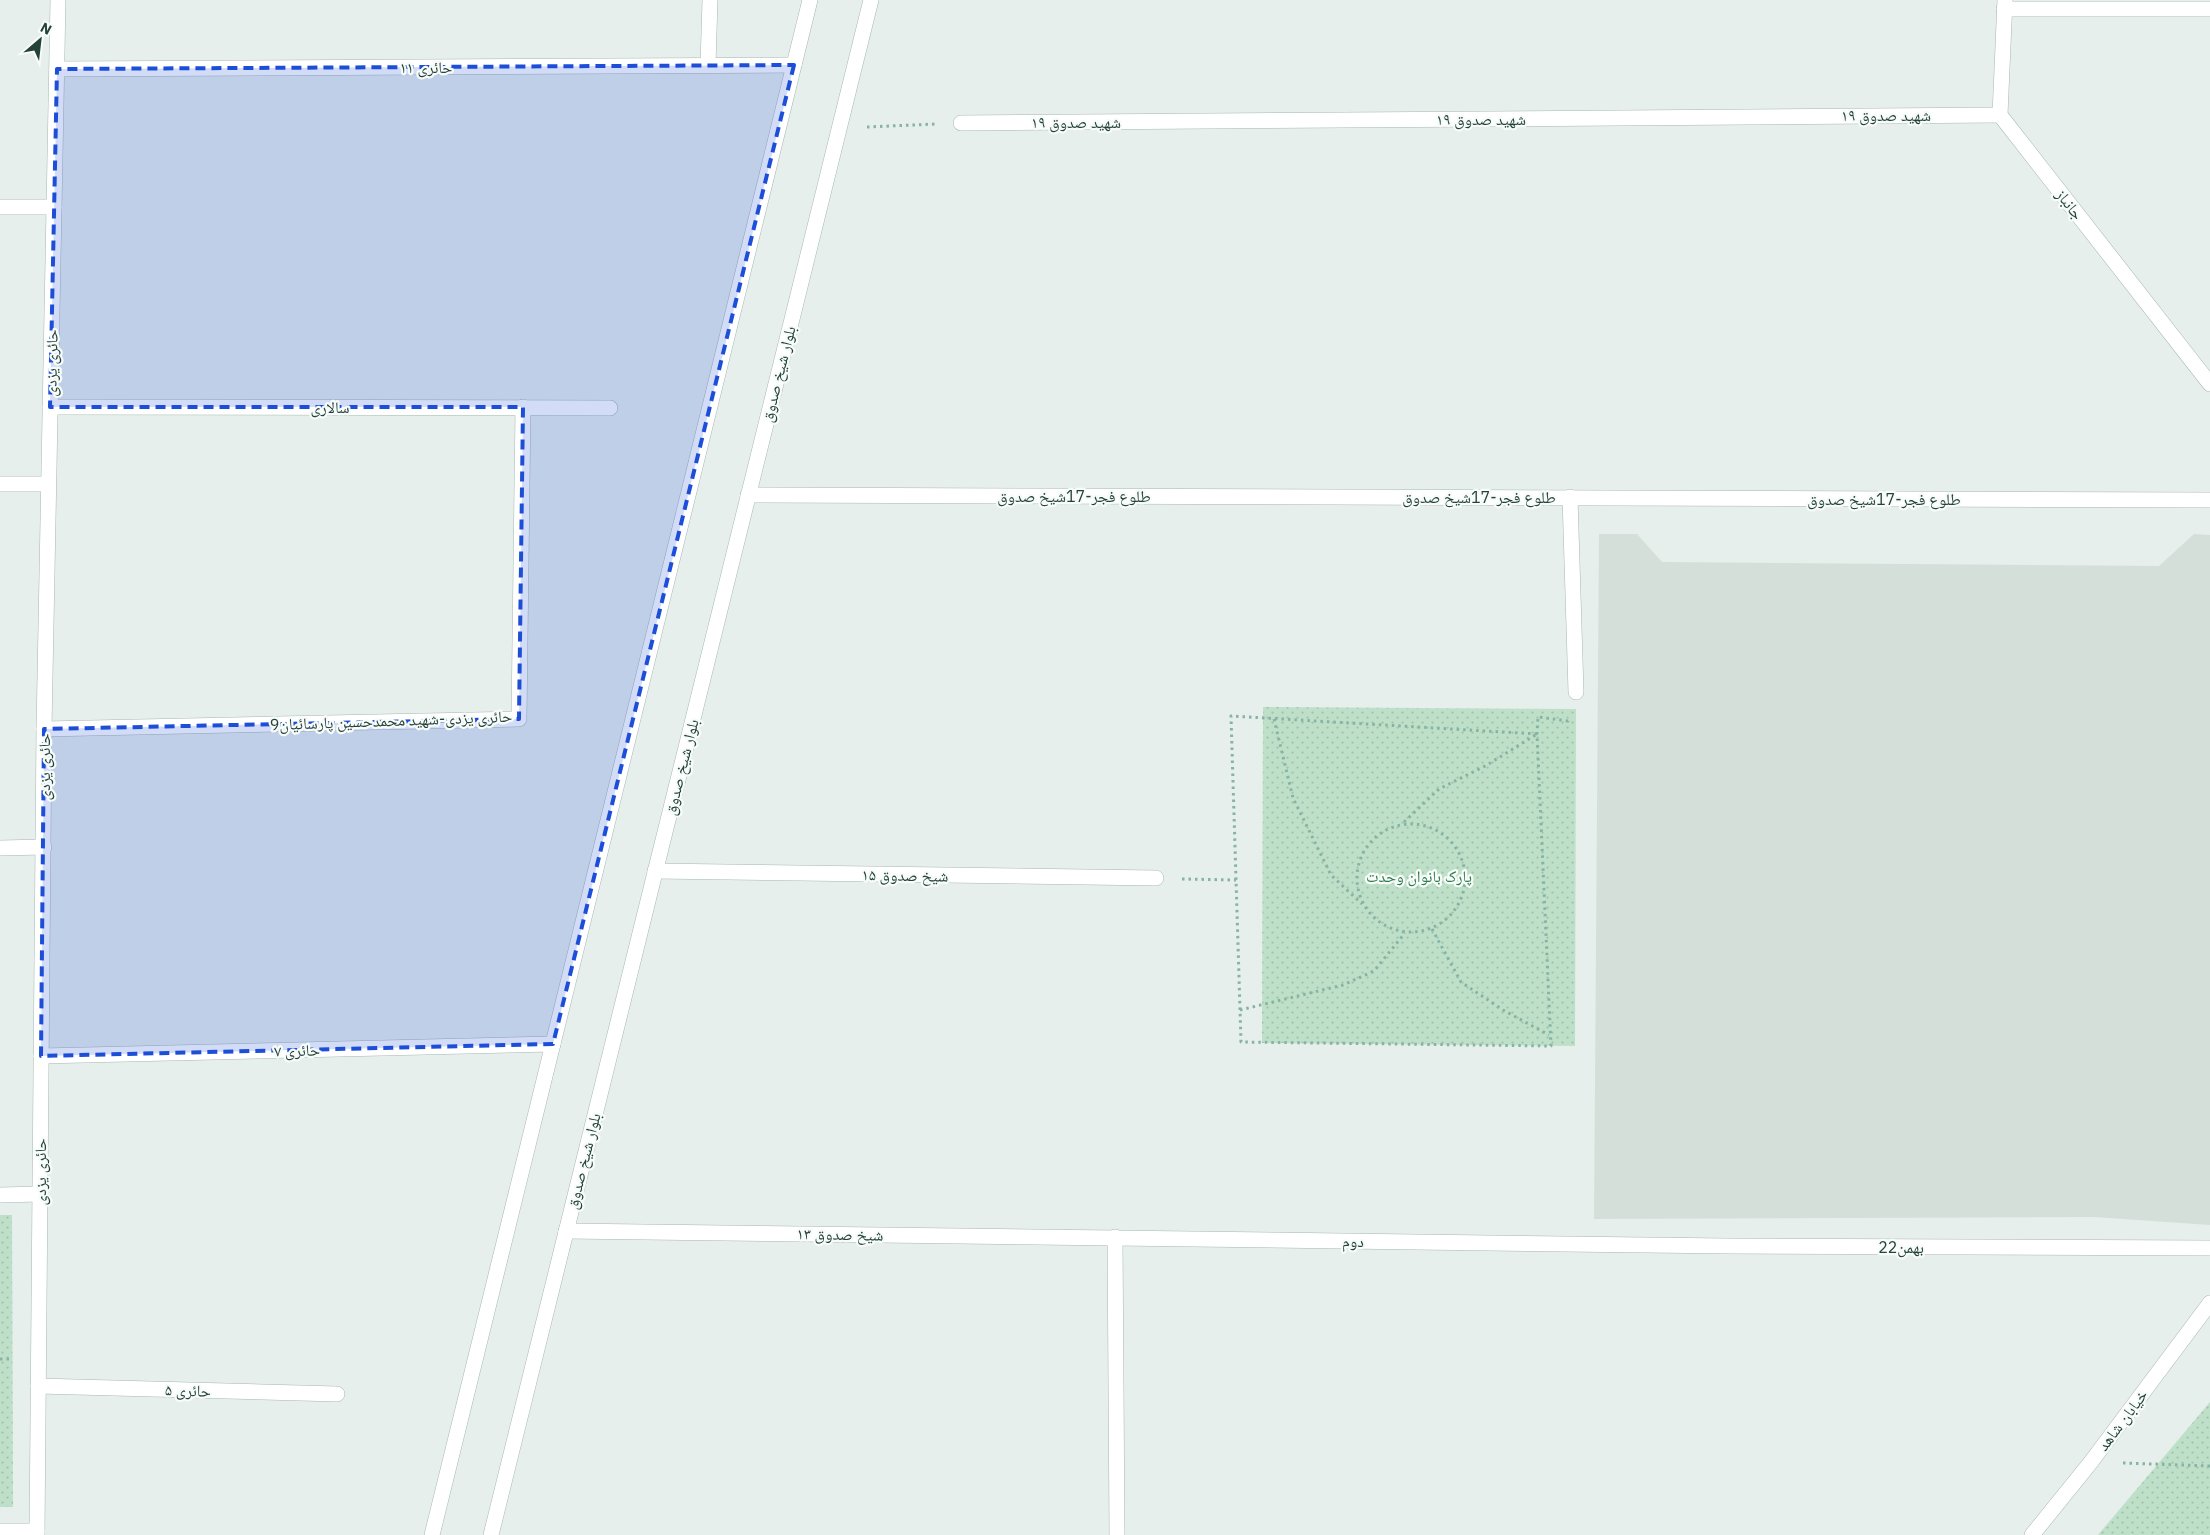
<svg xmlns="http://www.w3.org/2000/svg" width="2210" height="1535" viewBox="0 0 2210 1535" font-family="'IBM Plex Sans','Noto Naskh Arabic',sans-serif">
  <defs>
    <pattern id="park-dots" width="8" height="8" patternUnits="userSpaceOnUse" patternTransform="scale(1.25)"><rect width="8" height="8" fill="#bfe0c8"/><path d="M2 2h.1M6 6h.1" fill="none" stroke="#a4c1ad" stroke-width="1.8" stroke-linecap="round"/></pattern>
  </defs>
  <rect width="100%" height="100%" fill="#e6efeb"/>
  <polygon fill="#d4dfda" points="1599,534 1637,534 1662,562 2159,566 2194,534 2210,535 2210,1225 2094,1217 1594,1219"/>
  <g fill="url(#park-dots)">
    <polygon points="1263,707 1576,709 1575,1046 1262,1043"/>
    <polygon points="0,1215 12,1215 13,1507 0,1507"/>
    <polygon points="2210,1402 2210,1535 2098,1535"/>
  </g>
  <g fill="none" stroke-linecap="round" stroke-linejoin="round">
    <g stroke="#a8b8b2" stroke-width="16">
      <g id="minor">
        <polyline points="2005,0 2000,115 2210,384"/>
        <polyline points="2004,9 2210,9"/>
        <polyline points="708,65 710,0"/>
        <polyline points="57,69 794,65"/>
        <polyline points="961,123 2000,115"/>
        <polyline points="0,207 54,207"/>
        <polyline points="50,407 610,408"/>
        <polyline points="0,484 48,484"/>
        <polyline points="748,495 2210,500"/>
        <polyline points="1570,497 1576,692"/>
        <polyline points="44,729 519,719 523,407"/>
        <polyline points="0,848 44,847"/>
        <polyline points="655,871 1156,878"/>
        <polyline points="41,1056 553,1044"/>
        <polyline points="0,1195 40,1194"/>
        <polyline points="566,1231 1727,1246 2210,1248"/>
        <polyline points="1115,1237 1117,1535"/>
        <polyline points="38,1386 337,1394"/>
        <polyline points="0,1531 37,1531"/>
        <polyline points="37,1535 44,729 58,0"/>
        <polyline points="2032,1535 2091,1462 2210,1303"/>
      </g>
    </g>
    <g stroke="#a8b8b2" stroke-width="16">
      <g id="tertiary">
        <polyline points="432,1535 810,0"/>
        <polyline points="491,1535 871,0"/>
      </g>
    </g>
    <g stroke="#86b3a5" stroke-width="3" stroke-dasharray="2.5 4" stroke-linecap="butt">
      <polyline points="867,127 936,124"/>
      <polyline points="1274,719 1293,798 1331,875 1362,904"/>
      <polyline points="1537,734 1231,716 1241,1042 1551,1046 1537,734 1538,717 1568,721 1569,718"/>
      <polyline points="1404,822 1439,789 1487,765 1537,734"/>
      <circle cx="1411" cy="878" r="54"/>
      <polyline points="1182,879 1236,880"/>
      <polyline points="1432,929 1461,982 1503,1010 1549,1035"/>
      <polyline points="1240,1010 1343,985 1374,971 1405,933"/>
      <polyline points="0,1359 13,1359"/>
      <polyline points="2123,1463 2210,1466"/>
    </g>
    <use href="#minor" stroke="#fff" stroke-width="15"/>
    <use href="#tertiary" stroke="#fff" stroke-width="15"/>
  </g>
  <path fill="#1d4ed8" fill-opacity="0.2" stroke="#1d4ed8" stroke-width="4" stroke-dasharray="10 6" stroke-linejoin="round" d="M794,65L553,1044L41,1056L44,729L519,719L523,407H50L57,69Z"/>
  <g text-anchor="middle" stroke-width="4.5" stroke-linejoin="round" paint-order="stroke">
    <g font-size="16" fill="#24423a" stroke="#f7fbf9">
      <text x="426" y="73">حائری ۱۱</text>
      <text x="1886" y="121">شهید صدوق ۱۹</text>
      <text x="1481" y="125">شهید صدوق ۱۹</text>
      <text x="1076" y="128">شهید صدوق ۱۹</text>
      <text transform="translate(2070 204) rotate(52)" y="6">جانباز</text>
      <text transform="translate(51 363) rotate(-89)" y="6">حائری یزدی</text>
      <text transform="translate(778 374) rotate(-76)" y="6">بلوار شیخ صدوق</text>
      <text x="330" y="413">سالاری</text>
      <text x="1074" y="502">طلوع فجر-17شیخ صدوق</text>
      <text x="1479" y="503">طلوع فجر-17شیخ صدوق</text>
      <text x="1884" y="505">طلوع فجر-17شیخ صدوق</text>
      <text transform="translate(391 720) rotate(-2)" y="6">9حائری یزدی-شهید محمدحسین پارسائیان</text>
      <text transform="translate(44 767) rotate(-90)" y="6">حائری یزدی</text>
      <text transform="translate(681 767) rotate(-76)" y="6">بلوار شیخ صدوق</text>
      <text transform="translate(905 875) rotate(1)" y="6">شیخ صدوق ۱۵</text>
      <text transform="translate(297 1050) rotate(-1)" y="6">حائری ۷</text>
      <text transform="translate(583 1161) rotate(-76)" y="6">بلوار شیخ صدوق</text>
      <text transform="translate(40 1172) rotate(-90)" y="6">حائری یزدی</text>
      <text transform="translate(840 1234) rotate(1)" y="6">شیخ صدوق ۱۳</text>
      <text transform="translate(1353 1241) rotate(1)" y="6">دوم</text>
      <text x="1901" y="1253">22بهمن</text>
      <text transform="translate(188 1390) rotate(2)" y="6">حائری ۵</text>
      <text transform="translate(2122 1420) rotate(-53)" y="6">خیابان شاهد</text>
    </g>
    <g font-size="16" fill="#2d7a4b" stroke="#f7fbf9">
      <text x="1419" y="882">پارک بانوان وحدت</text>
    </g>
  </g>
  <g transform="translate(40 40) rotate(28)" stroke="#f7fbf9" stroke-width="4" paint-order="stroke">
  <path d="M0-4L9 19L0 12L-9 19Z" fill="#24423a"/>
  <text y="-8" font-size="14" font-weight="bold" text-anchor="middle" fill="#24423a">N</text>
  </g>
</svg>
